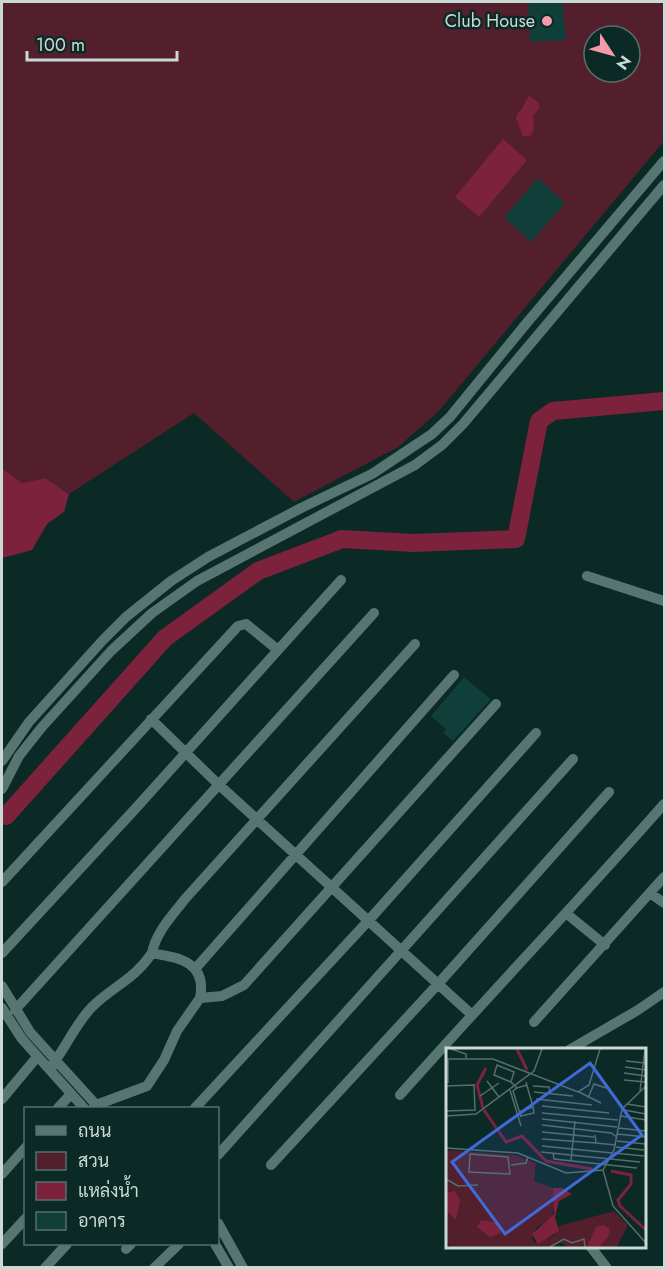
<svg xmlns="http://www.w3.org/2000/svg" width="666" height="1269" font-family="Jost,Sarabun,sans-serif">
  <rect width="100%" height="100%" fill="#0b2925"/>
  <path fill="#531f2c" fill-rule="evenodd" d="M2,2H664V141L438,412L398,447L294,502L194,413L69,494L45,478L22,483L2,468ZM594,36H630V72H594Z"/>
  <path fill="#7c223c" d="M529,96L538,102L540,107L533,116C533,125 537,130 529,137L523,136L516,118L517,114L521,110Z
    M503,139L527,160L479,217L455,197Z
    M2,468L22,483L45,478L69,494L64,512L47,524L32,550L2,558Z"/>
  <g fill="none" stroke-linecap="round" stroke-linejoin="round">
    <path stroke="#7c223c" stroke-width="18" d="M6,816L165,638L258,571L342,539L413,543L516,539L539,421L553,411L664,401"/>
  </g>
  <path fill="#103e38" d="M528,2H562L566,40L530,42Z
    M538,178L565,203L531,242L504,217Z
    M464,677L491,699L453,741L443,733L446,729L431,716Z"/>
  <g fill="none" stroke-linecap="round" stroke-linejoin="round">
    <path stroke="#587671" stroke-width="10" d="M587,576L664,601
      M151,719L218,784L471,1014
      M2,761L29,722L103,640L126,617L171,581L208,557L301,508L372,474L432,434L450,417L525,325L664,161
      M2,789L19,756L42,727L111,651L152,613L197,581L415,465L442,445L463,424L664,185
      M2,882L238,626L246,624L278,650
      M650,893L664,903
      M567,914L605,945
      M2,953L136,808L341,580
      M152,953C156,932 172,916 185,899L415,644
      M195,969L454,675
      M2,986L30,1032L99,1108
      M2,1008L22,1039L84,1108
      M15,1010L374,613
      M534,1022L664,877
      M569,1050L638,1010L664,992
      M49,1069C65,1050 75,1024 92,1007C113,986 134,980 152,953C180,958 207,962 200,998
      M400,1095C487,997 578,902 664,804
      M2,1099L37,1057
      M58,1108L71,1094
      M93,1108L96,1105L147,1086L164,1060L177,1031L200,998L222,996L244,985L496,704
      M195,1108L369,920L536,733
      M218,1155L573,759
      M271,1165L438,984L609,792
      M2,1174L26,1147
      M218,1223L243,1268
      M2,1244L26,1218
      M215,1244L229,1268
      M590,1246L607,1268
      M126,1249L131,1244
      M45,1268L67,1244
      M154,1268L179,1244"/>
  </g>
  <circle fill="#f39aab" stroke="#0b2925" stroke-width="2" cx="547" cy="21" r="6"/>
  <g text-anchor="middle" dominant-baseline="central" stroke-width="5" stroke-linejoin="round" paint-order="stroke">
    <g font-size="18" fill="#c9d9d6" stroke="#0b2925" text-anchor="end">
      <text x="535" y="21">Club House</text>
    </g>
  </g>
  <g transform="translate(446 1048)">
    <rect width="200" height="200" fill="#0b2925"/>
    <path d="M0,102L69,107L90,115L88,133L107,140L109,153L106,169L90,180L86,190L89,195L109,187L113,178L168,163L182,177L171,199H122L114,194L107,199H4L0,191Z" fill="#531f2c"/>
    <path d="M107,140H116L126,146L113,153L109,169L113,183L92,196L86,186L108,166ZM9,143L14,152L10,172L0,162V145ZM35,172L52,175L55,185L44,189L31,179ZM158,177L164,181L162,189L153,199H141L150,179Z" fill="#7c223c"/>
    <path fill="none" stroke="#7c223c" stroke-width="3" d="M71,1L81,22M37,60L31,37L40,20M38,62L60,94L76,88L100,113L146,121M165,123L185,127V136L172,152L174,158L200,182"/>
    <path fill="none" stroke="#576f6c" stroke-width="1.5" d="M5,1L20,6V10M0,11H47L132,44L143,37L154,1M2,11V35M180,13L199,15M179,19L200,22M178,25L200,28M178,32L199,34M41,33L53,49M65,34L48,27L51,17L68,24L65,34L71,40L81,37M0,38L28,37L29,62L0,63M87,38L103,39L104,46M71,40L67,43L75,69M64,42L75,78M194,43L199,1M88,44L127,48M133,44L155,55M34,48L53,35M142,50L148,36L160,40M90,51L146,57M181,56L200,59M96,58L163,65M178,62L200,66M73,64L87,59L80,34M96,65L172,72M0,68L30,66L88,23L96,1M75,68L88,65L87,59M175,68L200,72M96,71L171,79M96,77L165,85L171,89M172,80L200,83M96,84L148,89M171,86L200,89M149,87L150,95L170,97M96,91L150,95M171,93L199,96M96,98L166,105M170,99L198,102M0,100L72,105L120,125L157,122L168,102L176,61L200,38M95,104L194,114M107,105L108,111L191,120M168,105L198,108M24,106L62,109L64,126L23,124ZM125,113L129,73M65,117L80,115L82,109M157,122L167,158L200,195M0,131L12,138L32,137M104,199L118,191L126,195L138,191L139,199"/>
    <path fill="#3f6ad8" fill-opacity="0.15" stroke="#3f6ad8" stroke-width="3" d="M144,15L196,87L59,186L6,114Z"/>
    <rect width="200" height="200" fill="none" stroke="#c9d9d6" stroke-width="3"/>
  </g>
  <rect width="666" height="1269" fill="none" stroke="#c9d9d6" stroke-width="6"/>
  <rect x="24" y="1107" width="195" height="138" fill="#0b2925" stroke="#576f6c" stroke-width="1.5"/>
  <rect x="36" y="1126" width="30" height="9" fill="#587671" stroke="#576f6c" stroke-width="1.5"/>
  <text x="78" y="1137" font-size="18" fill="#c9d9d6">ถนน</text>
  <rect x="36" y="1152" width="30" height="18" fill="#531f2c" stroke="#576f6c" stroke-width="1.5"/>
  <text x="78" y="1167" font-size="18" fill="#c9d9d6">สวน</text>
  <rect x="36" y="1182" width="30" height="18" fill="#7c223c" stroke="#576f6c" stroke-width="1.5"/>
  <text x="78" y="1197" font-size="18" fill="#c9d9d6">แหล่งน้ำ</text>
  <rect x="36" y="1212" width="30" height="18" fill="#103e38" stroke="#576f6c" stroke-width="1.5"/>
  <text x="78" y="1227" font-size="18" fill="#c9d9d6">อาคาร</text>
  <g transform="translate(612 54) rotate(126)"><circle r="28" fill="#0b2925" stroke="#576f6c" stroke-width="1.5"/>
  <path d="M0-4.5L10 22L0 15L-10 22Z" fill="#f39aab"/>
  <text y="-9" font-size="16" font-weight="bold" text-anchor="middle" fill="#c9d9d6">N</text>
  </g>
  <path d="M27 51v9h150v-9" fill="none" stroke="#c9d9d6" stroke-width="3"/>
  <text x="36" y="51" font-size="18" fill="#c9d9d6" stroke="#0b2925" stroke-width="4.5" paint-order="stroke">100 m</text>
</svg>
